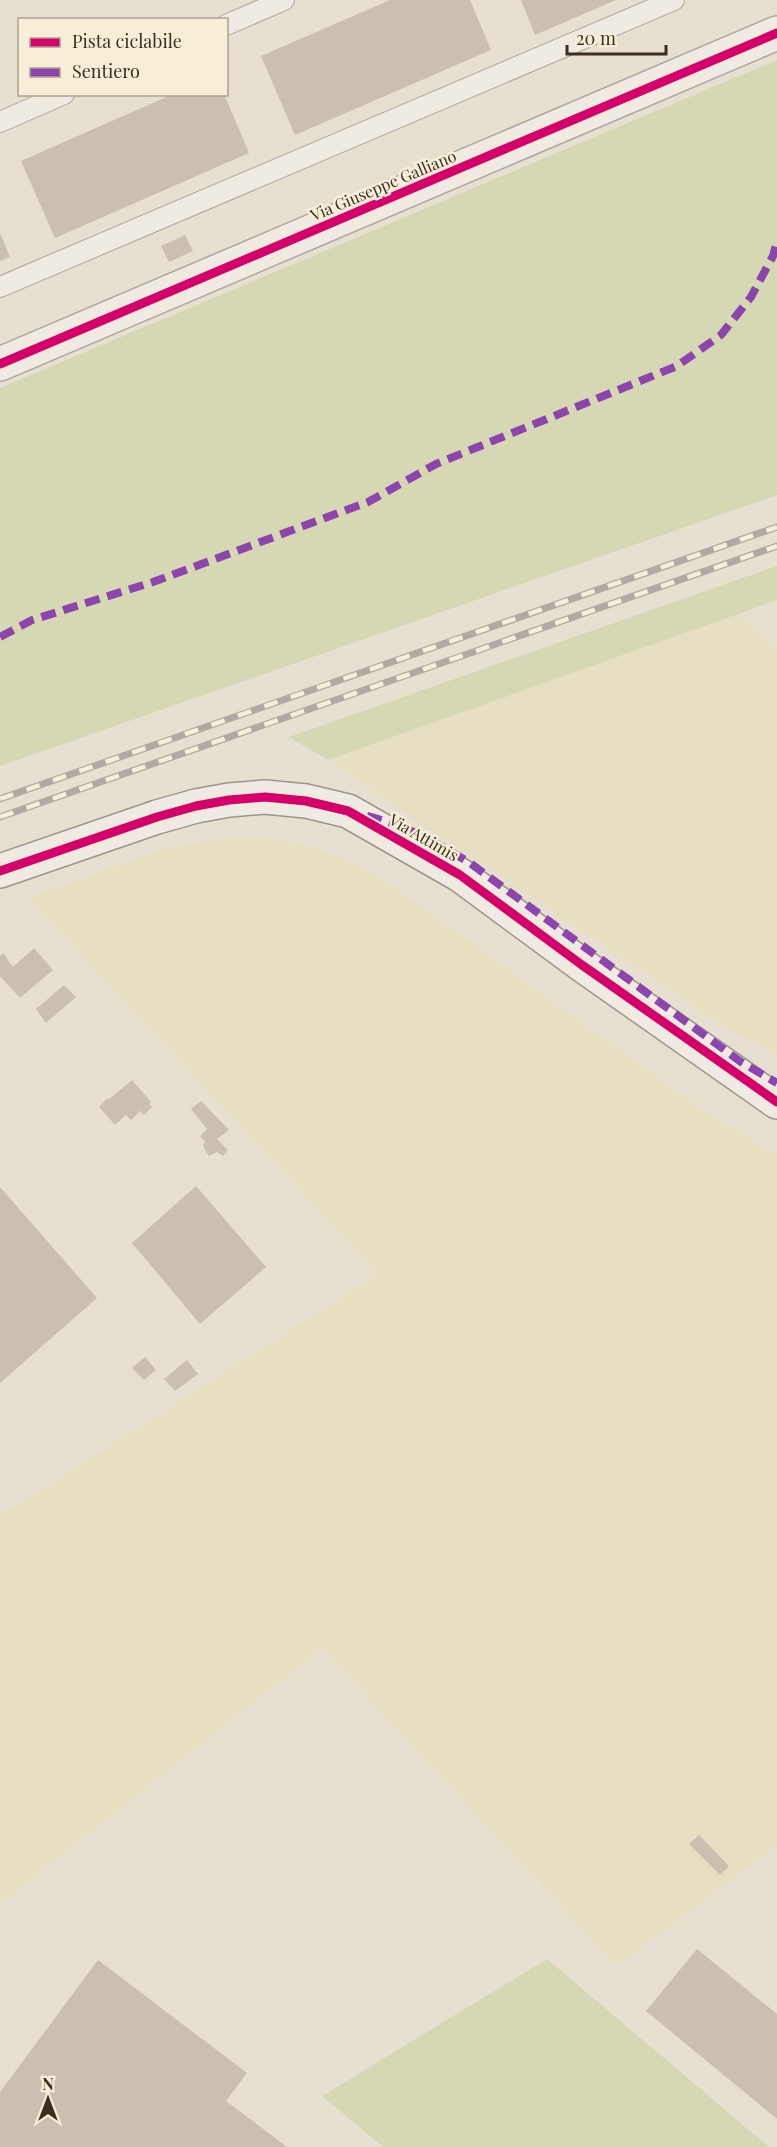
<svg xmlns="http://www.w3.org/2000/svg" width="777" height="2147" font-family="'Playfair Display',serif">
  <rect width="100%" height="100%" fill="#e7e0d1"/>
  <path fill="#e6dfc2" d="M739,613L777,649V1056L727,1029L328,760Z
    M261,838L302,844L341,857L386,881L677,1091L726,1125L777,1154V1846L617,1967L322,1649L0,1904V1516L378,1274L28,898L155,852L214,839Z"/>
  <path fill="#d6d7b3" d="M777,60V495L0,766V388Z
    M777,566V600L328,760L289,737Z
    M547,1959L769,2147H383L322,2096Z"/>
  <path fill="#cbbfb2" d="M390,0H470L491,50L295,135L261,56Z
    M521,0H616L535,35Z
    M173,94H224L249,153L55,238L21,161Z
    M0,233L10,257L0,261Z
    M185,235L193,251L169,262L161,246Z
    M34,948L53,970L20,998L0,976V956L3,953L13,967Z
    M64,985L76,997L46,1023L36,1009Z
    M132,1080L151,1102L149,1104L152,1107L144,1115L140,1111L131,1120L126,1115L115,1125L100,1108V1106L107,1098L108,1100Z
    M201,1101L229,1130L217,1139L228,1150L223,1156L217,1152L209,1156L205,1150L203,1145L205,1142L200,1136L207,1129L191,1109Z
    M196,1186L266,1267L200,1324L132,1243Z
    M0,1187L97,1298L0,1383Z
    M145,1357L156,1370L144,1380L132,1368Z
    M187,1360L198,1374L175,1391L164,1379Z
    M699,1835L729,1866L720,1875L689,1844Z
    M697,1949L777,2014V2119L646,2011Z
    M98,1960L247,2073L226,2101L287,2147H0V2092Z"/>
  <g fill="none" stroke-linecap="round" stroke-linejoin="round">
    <defs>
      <path id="lane" d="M226,25L284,0
        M0,122L64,94
        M0,287L674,0"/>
      <path id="street" d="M0,364L777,33"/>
      <path id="secondary" d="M0,871L157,817L196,806L229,800L265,797L306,801L348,811L460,875L582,965L777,1102"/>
    </defs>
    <use href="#lane" stroke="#ada599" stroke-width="22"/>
    <use href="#street" stroke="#ada599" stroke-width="36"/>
    <use href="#secondary" stroke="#9c958a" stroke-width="36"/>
    <use href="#lane" stroke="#efebe3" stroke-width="20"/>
    <use href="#street" stroke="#efebe3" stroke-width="33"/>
    <use href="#secondary" stroke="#efebe3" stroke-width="33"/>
    <defs>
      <path id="rail" d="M0,799L777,527
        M0,817L777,546"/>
    </defs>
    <use href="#rail" stroke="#afaaa2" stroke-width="7"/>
    <use href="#rail" stroke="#f7eed8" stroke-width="4.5" stroke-dasharray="14" stroke-linecap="butt"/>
    <path stroke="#8e44ad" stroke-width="8" stroke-dasharray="15 8" stroke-linecap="butt" d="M0,637L32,620L153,582L368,502L436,464L677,366L721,335L751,297L773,256L777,241
      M367,816C404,825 437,843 470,863L741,1062L777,1083"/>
    <defs>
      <path id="cycleway" d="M0,364L777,33
        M0,871L157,817L196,806L229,800L265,797L306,801L348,811L460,875L582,965L777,1102"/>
    </defs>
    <use href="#cycleway" stroke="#f7eed8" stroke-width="13"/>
    <use href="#cycleway" stroke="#d6006c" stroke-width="9"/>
  </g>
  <g text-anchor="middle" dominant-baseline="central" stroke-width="5" stroke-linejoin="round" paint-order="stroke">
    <g font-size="16" fill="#3d2e20" stroke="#f7eed8">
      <text transform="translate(383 185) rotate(-23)">Via Giuseppe Galliano</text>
      <text transform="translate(424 837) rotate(30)">Via Attimis</text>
    </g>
  </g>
  <rect x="18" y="18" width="210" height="78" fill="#f7eed8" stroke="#ada18e" stroke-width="1.5"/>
  <rect x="30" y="38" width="30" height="9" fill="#d6006c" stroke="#ada18e" stroke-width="1.5"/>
  <text x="72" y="48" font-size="18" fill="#3d2e20">Pista ciclabile</text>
  <rect x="30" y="68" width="30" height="9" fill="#8e44ad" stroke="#ada18e" stroke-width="1.5"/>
  <text x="72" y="78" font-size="18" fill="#3d2e20">Sentiero</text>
  <g transform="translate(48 2099)" stroke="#f7eed8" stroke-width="4.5" paint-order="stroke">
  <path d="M0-4.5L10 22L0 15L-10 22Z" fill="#3d2e20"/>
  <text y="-9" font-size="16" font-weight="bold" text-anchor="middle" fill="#3d2e20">N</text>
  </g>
  <path d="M567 45v9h99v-9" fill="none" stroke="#3d2e20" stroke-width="3"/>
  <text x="576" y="45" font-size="18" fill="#3d2e20" stroke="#f7eed8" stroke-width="4.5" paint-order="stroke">20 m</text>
</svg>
